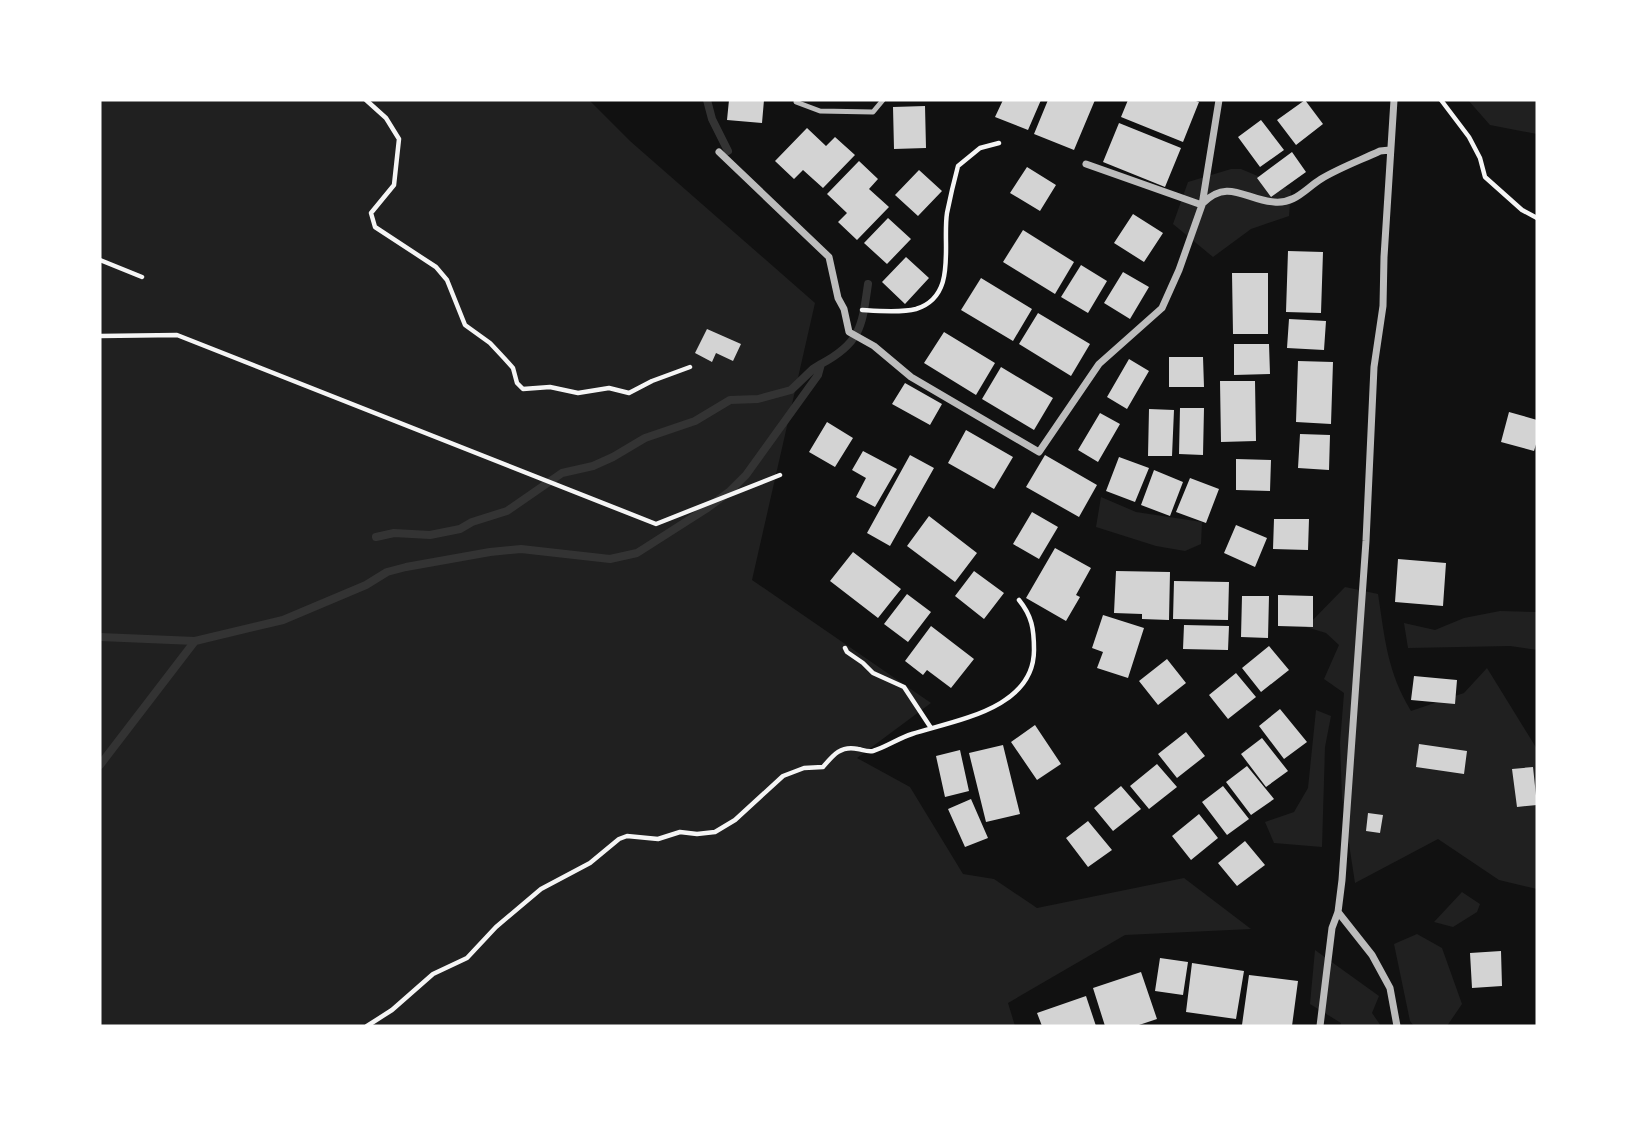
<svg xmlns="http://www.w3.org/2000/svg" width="1637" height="1126" font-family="Manrope,sans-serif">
  <rect width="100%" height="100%" fill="#111"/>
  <path fill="#202020" d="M100,100H589L630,141L815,303L752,580L931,703L857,758L910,787L963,874L994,879L1037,908L1184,878L1251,929L1125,935L1008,1003L1015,1026H100Z
    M1468,100H1537V134L1490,125Z
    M1231,169H1241L1291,190L1289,216L1251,229L1213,257L1173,224L1188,182Z
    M1101,497L1136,512L1202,522L1201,544L1185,551L1156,546L1096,527Z
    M1345,587L1378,594C1385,639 1387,671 1411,711L1464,693L1487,668L1537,749V889L1499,880L1438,839L1355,883L1342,798L1340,743L1344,693L1324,679L1339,645L1326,633L1306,627Z
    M1500,611L1537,612V650L1510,646L1408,648L1404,623L1435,630L1464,618Z
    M1316,710L1331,716L1325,747L1322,847L1274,843L1265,822L1294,812L1308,788Z
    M1462,892L1480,904L1477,912L1453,927L1434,922Z
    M1417,934L1442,948L1462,1004L1447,1026H1414L1410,1021L1394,944Z
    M1315,950L1379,996L1372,1013L1381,1026H1340L1341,1023L1310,1004Z"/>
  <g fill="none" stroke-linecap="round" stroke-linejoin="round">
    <path stroke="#333" stroke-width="8" d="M707,100L712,119L728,151
      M376,537L394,533L430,535L460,529L472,522L507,511L562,473L593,466L613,457L645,438L695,421L730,400L758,399L791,390L813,369L821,364
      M100,637L195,641
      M100,765L195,641L283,620L366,585L387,572L406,567L490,552L521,549L610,559L637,553L706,509L729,492L746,475L818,375L821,364C861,343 862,326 868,284"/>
  </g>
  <path fill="#d3d3d3" d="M729,100H764L762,123L727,120Z
    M1003,100H1041L1028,130L995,117Z
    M1048,100H1095L1074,150L1034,134Z
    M1128,100H1193L1199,102L1183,142L1121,117Z
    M1305,100L1323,124L1296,145L1277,120Z
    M925,106L926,148L894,149L893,107Z
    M1261,120L1284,150L1260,167L1238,137Z
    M1119,123L1181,148L1165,187L1103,162Z
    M807,128L826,146L835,137L855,155L823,188L803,170L794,179L775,161Z
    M1292,152L1306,172L1271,197L1257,178Z
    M859,161L878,179L869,189L889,207L857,240L838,222L847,213L827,194Z
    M1027,167L1056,185L1040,211L1010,193Z
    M919,170L942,191L918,216L895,195Z
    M1133,214L1163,233L1144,262L1114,243Z
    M888,218L911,239L887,264L864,243Z
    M1023,230L1074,262L1055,294L1003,262Z
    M1288,251L1323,252L1321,313L1286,312Z
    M906,257L929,278L905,304L882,282Z
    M1081,265L1107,281L1088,313L1061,297Z
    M1123,272L1149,287L1130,319L1104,303Z
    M1232,273H1268V334H1233Z
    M981,278L1032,309L1013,341L961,310Z
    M1038,313L1090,344L1071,376L1019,344Z
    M1289,319L1326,321L1324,350L1287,348Z
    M707,329L741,344L733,361L716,353L712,362L695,353Z
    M944,332L995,363L976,395L924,363Z
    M1234,344H1269L1270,374L1234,375Z
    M1169,357H1203L1204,387H1169Z
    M1129,359L1149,371L1127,409L1107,397Z
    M1298,361L1333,362L1331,424L1296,422Z
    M1001,367L1053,398L1034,430L982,399Z
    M1220,381H1255L1256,441L1221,442Z
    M905,383L942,404L930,425L892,404Z
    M1180,408H1204L1203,455L1179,454Z
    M1149,409L1174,410L1172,456H1148Z
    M1509,412L1537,420V441L1534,451L1501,442Z
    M1100,413L1120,424L1098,462L1078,450Z
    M827,422L853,438L835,467L809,452Z
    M966,430L1013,457L994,489L948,463Z
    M1300,434L1330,435L1329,470L1298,468Z
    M863,451L897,469L875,507L856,497L866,478L852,470Z
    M910,455L934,468L890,546L867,533Z
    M1045,455L1097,485L1079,517L1026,487Z
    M1119,457L1149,468L1135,502L1106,491Z
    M1236,459L1271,460L1270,491L1236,490Z
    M1154,470L1183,482L1170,516L1141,505Z
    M1190,478L1219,489L1206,523L1176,512Z
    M1032,512L1058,527L1039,559L1013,544Z
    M929,516L977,553L955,582L907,546Z
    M1274,519H1309L1308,550L1273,549Z
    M1236,525L1267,538L1255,567L1224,553Z
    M1055,548L1091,568L1076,595L1080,597L1066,621L1026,598Z
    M853,552L901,589L878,618L830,581Z
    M1398,559L1446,563L1443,606L1395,602Z
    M974,571L1004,593L984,619L955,596Z
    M1116,571L1170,572L1169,620L1142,619V614L1114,613Z
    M1174,581L1229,582L1228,620L1173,619Z
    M907,594L931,612L908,642L884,624Z
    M1278,595L1313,596V627L1278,626Z
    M1242,596H1269L1268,638L1241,637Z
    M1103,615L1144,628L1128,678L1097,668L1103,652L1092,648Z
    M1184,625L1229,626L1228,650L1183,649Z
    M931,626L974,659L951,688L927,670L923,675L905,661Z
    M1269,646L1289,670L1261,692L1242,668Z
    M1167,659L1186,683L1158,705L1139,681Z
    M1236,673L1256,697L1228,719L1209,695Z
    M1414,676L1457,680L1455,704L1411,700Z
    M1280,709L1307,742L1284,759L1259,726Z
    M1035,725L1061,764L1037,780L1011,742Z
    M1186,732L1205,756L1177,778L1158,754Z
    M1262,738L1288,771L1266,787L1241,754Z
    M1419,744L1467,751L1464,774L1416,767Z
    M1003,745L1020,814L986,822L969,753Z
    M960,750L969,791L945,797L936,756Z
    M1157,764L1177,787L1149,809L1130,786Z
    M1247,766L1274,799L1251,815L1226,782Z
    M1533,767L1537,805L1517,807L1512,769Z
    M1121,786L1141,809L1113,831L1094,808Z
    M1223,786L1249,819L1227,835L1202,802Z
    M971,799L988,838L965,847L948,809Z
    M1368,813L1383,815L1380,833L1366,831Z
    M1199,814L1218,838L1191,860L1172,836Z
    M1088,821L1112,850L1088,867L1066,838Z
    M1245,841L1265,865L1237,886L1218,863Z
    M1501,951L1502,986L1472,988L1470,953Z
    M1160,958L1188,962L1183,995L1155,991Z
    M1192,963L1244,971L1236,1019L1186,1012Z
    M1141,972L1157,1019L1136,1026H1105L1093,988Z
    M1249,975L1298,981L1292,1026L1242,1025Z
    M1086,996L1096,1026H1042L1037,1013Z"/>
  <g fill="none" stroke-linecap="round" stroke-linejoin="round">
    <path stroke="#f5f5f5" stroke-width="4.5" d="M366,100L386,118L399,139L394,185L371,213L375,227L436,267L447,280L465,325L490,343L504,358L513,368L517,383L523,389L550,387L578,393L609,388L629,393L652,381L690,367
      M1441,100L1469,137L1480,158L1485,177L1522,210L1537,218
      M100,260L142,277
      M862,310C878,311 901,313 916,309C958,296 942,245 947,213C950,198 954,181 958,166L980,148L999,143
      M100,336L177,335L656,524L780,475
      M845,648L847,652L863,663L873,673L904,687L931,728
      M367,1026L392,1010L433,974L467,958L496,927L541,889L590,863L619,839L627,836L658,839L680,832L697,834L715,832L735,820L783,776L804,768L823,767C833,755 841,745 858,749C863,750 868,752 873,751C886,747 899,738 912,734C956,720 1034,709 1034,650C1034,629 1032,616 1019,600"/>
    <path stroke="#bcbcbc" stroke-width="5" d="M798,100L796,102L820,111L873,112L883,100"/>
    <path stroke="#bcbcbc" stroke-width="7" d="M719,152L829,257L838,298L844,309L849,332L874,346L911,377L1039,452L1099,364L1162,308L1179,270L1202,205L1219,100
      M1086,164L1202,205
      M1203,203C1228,178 1246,200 1274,202C1295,204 1305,189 1321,179C1339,168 1361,160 1380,151L1390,150
      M1338,912L1372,955L1390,988L1397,1026
      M1320,1026L1332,928L1338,912L1342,880L1366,541L1374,367L1383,306L1384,257L1394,100"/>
  </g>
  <rect width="1637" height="1126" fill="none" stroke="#ffffff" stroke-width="203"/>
</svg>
